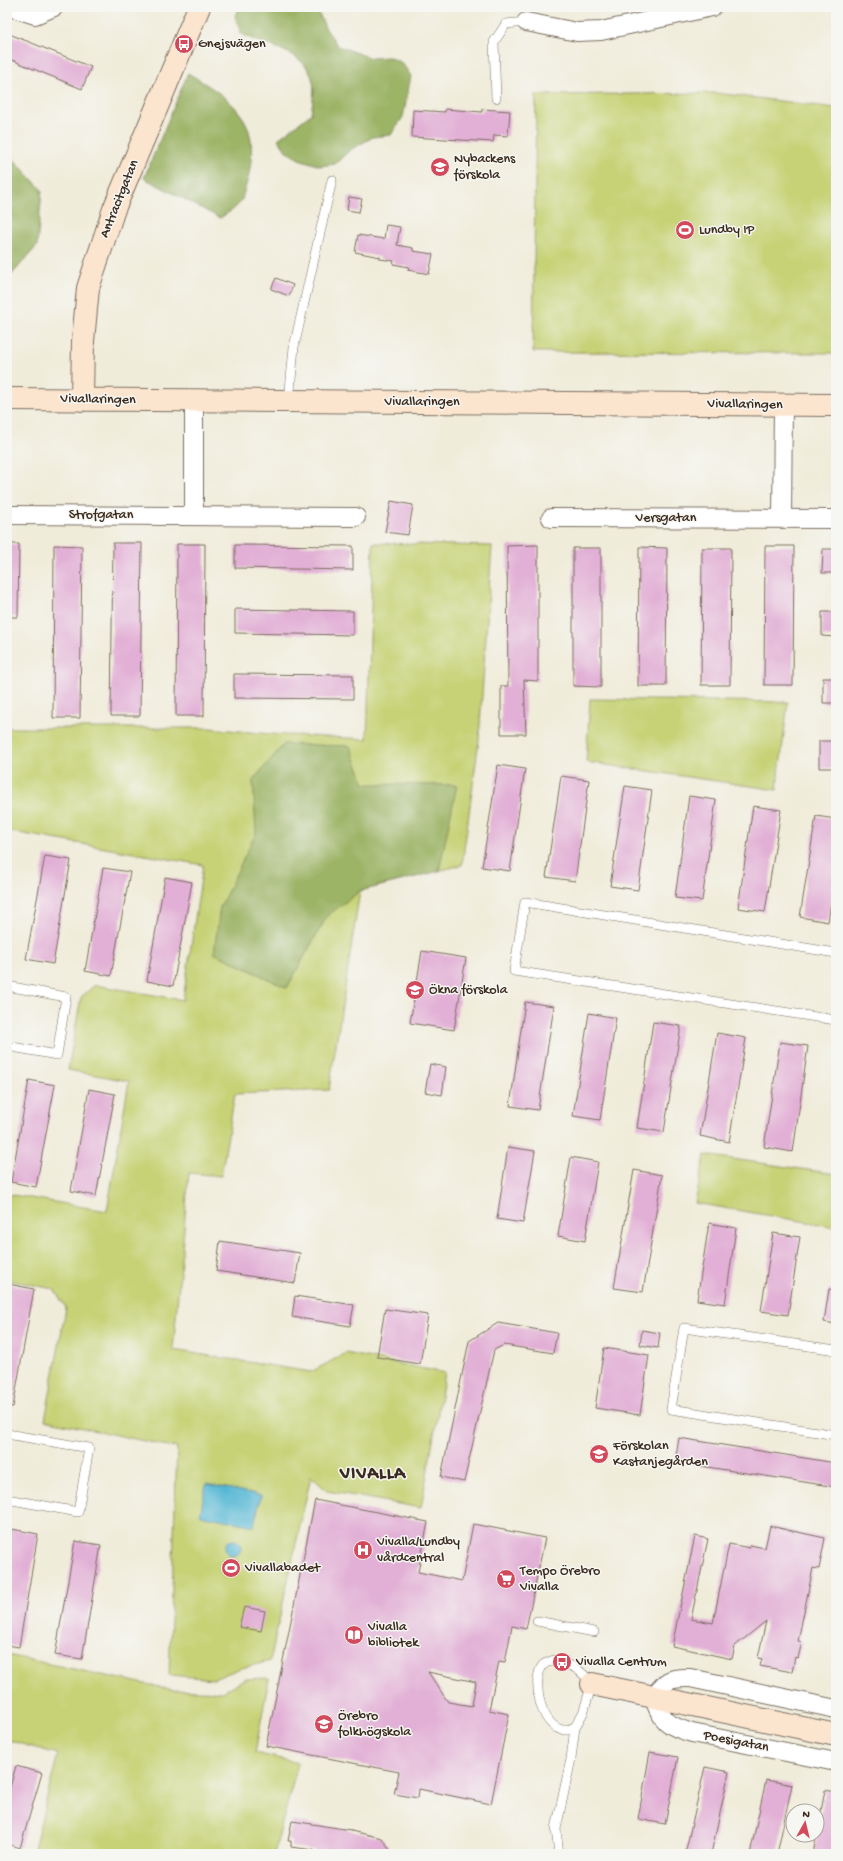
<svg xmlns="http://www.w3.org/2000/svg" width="843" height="1861" font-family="'Gochi Hand',sans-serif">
  <rect width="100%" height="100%" fill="#f6f6f2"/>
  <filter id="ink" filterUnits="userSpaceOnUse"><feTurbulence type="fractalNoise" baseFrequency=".025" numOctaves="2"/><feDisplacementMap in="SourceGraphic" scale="8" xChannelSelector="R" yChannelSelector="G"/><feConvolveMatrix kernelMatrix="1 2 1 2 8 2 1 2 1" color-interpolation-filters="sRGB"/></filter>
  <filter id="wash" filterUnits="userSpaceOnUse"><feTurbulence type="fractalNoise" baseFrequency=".012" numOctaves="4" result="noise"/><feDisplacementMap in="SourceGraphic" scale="16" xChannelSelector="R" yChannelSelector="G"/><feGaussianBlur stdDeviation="0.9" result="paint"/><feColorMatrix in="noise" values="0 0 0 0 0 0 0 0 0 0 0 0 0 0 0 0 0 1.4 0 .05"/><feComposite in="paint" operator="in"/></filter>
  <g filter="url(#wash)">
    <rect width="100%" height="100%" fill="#f0ecda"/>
    <path fill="#c6d274" stroke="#807e49" d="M716,93L836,108V353L533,352L536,95Z
      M373,543L492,546L479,740L462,865L360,891L329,1090L235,1094L221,1176L189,1173L173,1350L311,1372L346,1353L445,1373L421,1508L327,1491L311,1476L270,1661L238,1669L214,1679L169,1675L177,1448L45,1420L66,1308L54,1289L7,1280V1194L107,1211L129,1081L68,1070L81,997L95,985L183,1000L203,865L7,831V728H209L270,734L367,739Z
      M590,699L788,702L777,790L586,762Z
      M705,1155L836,1174V1227L695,1203Z
      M7,1655L174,1690L223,1692L244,1679L269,1678L255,1753L298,1763L274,1854H34L33,1852L58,1754L7,1740Z"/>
    <path fill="#9cb466" stroke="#6c6f42" d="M239,7H316L326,29L338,46L371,58L389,57L402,63L411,76L403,117L391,135L373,137L350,150L335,164L320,166L299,159L287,152L278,139L311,114C312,104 315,92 313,82C307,50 266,47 241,34L235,16Z
      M188,73C207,85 228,96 241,115C257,135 252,169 244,192C243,195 242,201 240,203C235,209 226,214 220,218L144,178Z
      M7,152L42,190L37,246L7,280Z
      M284,744L350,746L365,784L457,785L439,871L360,891L327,916L287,988L214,953L220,907L256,833L253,780Z"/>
    <path fill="#57b8d5" stroke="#49717a" d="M206,1484L261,1495L254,1526L200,1515Z
      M225 1548a8 8 0 1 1 16 0a8 8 0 1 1-16 0Z"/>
    <g id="blocks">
      <path fill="#e2b0d6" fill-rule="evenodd" d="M7,33L91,67L82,89L7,58Z
        M445,109L482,112V109L510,111L508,136L494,135L493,142L412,137L413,110L445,112Z
        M349,197L362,199L359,212L347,210Z
        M386,225L400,227L397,245L413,248V251L433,254L429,274L408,270L409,267L393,264L394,261L380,259V257L355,252L358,235L384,239Z
        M276,278L293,285L289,296L271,289Z
        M391,501L413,505L408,535L385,532Z
        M113,543H142L140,716H111Z
        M7,544H19L18,617H7Z
        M177,544H205L204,716H176Z
        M54,545L82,546L80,718H53Z
        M235,545L353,546V570L235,568Z
        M538,545V681L524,680L526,734H501V686H508L507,546Z
        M765,546H794L793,685H764Z
        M639,547L667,548L666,686H638Z
        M573,548H601V687L573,686Z
        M702,548H731L730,685H701Z
        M823,549H836V573H822Z
        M235,609L353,611V635L235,633Z
        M822,612H836V637L822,636Z
        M234,674L353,675V699L234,698Z
        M823,678H836V703H823Z
        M819,741H836V768H819Z
        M498,765L525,769L510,871L482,867Z
        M561,776L589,780L575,881L546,877Z
        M625,786L652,790L638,890L610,886Z
        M689,796L716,800L702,901L675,898Z
        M753,806L781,810L765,912L738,908Z
        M816,816L836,819V871L828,922L800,917Z
        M45,856L71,860L53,964L26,959Z
        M103,868L130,872L111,976L85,971Z
        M165,877L192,882L173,986L147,981Z
        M422,951L466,958L454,1030L410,1023Z
        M525,1002L554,1006L538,1110L510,1106Z
        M589,1013L616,1018L600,1120L573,1116Z
        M653,1022L681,1026L664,1132L637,1128Z
        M717,1033L746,1038L729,1142L700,1136Z
        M780,1042L808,1046L793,1152L764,1147Z
        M430,1064L446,1067L442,1095L425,1092Z
        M29,1080L55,1085L36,1187L11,1182Z
        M89,1089L115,1094L96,1196L71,1191Z
        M508,1147L535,1151L523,1223L497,1219Z
        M571,1157L598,1162L585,1241L558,1236Z
        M634,1170L662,1175L643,1292L614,1288Z
        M709,1223L736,1228L725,1304L697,1300Z
        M773,1233L800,1237L788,1315L761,1311Z
        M220,1241L300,1253L295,1283L216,1271Z
        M8,1284L34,1289L13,1407L7,1406V1292Z
        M829,1289L836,1290V1324L824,1322Z
        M295,1296L354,1305L350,1326L292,1317Z
        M385,1309L428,1315L420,1364L377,1357Z
        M498,1323L557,1333L553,1353L504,1345L494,1350L464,1482L441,1477L469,1341Z
        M642,1330L660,1333L658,1348L640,1345Z
        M604,1348L649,1355L640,1415L595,1408Z
        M679,1438L836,1463V1487L675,1462Z
        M315,1500L428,1522L418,1572L462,1581L473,1524L545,1538L526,1629L512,1626L505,1662L499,1661L489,1710L509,1714L491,1804L419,1789L418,1798L394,1794L399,1772L266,1746ZM428,1672L476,1682L472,1706L448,1702Z
        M770,1526L825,1538L819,1569L813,1568L798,1641L802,1642L798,1658L795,1657L792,1672L760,1666L762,1659L758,1658L766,1621L735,1646L732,1659L672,1646L695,1536L708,1539L691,1619L713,1623L729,1544L750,1548V1545L765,1548Z
        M12,1529L38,1534L19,1647L7,1645V1556Z
        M75,1541L101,1545L82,1659L55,1655Z
        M244,1607L265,1611L261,1631L239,1627Z
        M650,1752L678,1757L665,1824L638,1819Z
        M16,1766L42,1773L20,1848L7,1844V1798Z
        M705,1767L729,1772L711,1854H685Z
        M766,1780L792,1785L777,1854H750Z
        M825,1790L836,1792V1854H813Z
        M292,1821L351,1830V1831L382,1838L393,1854H345L330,1852V1854H314V1850L291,1847V1841H288Z"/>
    </g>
  </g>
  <g filter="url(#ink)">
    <use href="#blocks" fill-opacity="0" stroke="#7a6e60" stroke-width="1"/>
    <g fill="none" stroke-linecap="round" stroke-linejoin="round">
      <defs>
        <path id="lane" d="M496,98L494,42L506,24L526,22
          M289,401L294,347L332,180
          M836,953L525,902L514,971L836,1020
          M7,986L66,997L57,1055L7,1046
          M836,1350L684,1328L671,1409L836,1435
          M7,1434L89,1448L78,1512L7,1499
          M537,1621L594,1632
          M554,1660C573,1665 580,1669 592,1684L583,1713L575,1727C572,1728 568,1730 566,1730C542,1732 530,1680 543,1665C545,1663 551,1661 554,1660Z
          M559,1854L556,1829L571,1759L575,1727"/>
        <path id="street" d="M10,7L35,15L54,7
          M526,22L577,32L601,31L712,7
          M194,400V516
          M7,515L356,517
          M551,518L836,519
          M782,519L783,405
          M836,1709L690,1678C669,1677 666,1681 653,1697C663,1722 666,1725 692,1733L836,1762"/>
        <path id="secondary" d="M7,399L836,405
          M82,400L83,341L88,288L114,209L199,7
          M592,1684L836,1735"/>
      </defs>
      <use href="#lane" stroke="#7a6e60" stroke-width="10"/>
      <use href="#street" stroke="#7a6e60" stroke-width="20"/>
      <use href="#secondary" stroke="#7a6e60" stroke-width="24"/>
      <use href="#lane" stroke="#fff" stroke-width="9"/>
      <use href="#street" stroke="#fff" stroke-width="18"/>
      <use href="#secondary" stroke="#fce5cf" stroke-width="22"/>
    </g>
  </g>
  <defs>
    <symbol id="bus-disc" viewBox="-11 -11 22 22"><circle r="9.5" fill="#d1495b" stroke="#f6f6f2"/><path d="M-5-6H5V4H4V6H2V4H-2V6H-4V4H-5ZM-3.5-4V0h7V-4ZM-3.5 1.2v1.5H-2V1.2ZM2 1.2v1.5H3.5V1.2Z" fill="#fff"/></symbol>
    <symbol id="school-disc" viewBox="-11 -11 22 22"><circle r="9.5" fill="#d1495b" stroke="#f6f6f2"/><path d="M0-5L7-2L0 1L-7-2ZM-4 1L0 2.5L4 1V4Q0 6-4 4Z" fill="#fff"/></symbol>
    <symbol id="stadium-disc" viewBox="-11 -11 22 22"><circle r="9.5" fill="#d1495b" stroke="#f6f6f2"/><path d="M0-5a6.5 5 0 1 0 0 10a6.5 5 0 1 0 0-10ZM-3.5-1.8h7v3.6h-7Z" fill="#fff"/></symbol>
    <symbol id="hospital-disc" viewBox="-11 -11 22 22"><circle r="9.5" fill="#d1495b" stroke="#f6f6f2"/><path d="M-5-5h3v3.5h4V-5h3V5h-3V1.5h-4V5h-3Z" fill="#fff"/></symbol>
    <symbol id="supermarket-disc" viewBox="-11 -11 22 22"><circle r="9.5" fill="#d1495b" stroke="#f6f6f2"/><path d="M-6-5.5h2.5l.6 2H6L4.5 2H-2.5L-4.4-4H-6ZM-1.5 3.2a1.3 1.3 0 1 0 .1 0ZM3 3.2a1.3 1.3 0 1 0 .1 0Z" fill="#fff"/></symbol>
    <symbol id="library-disc" viewBox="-11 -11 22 22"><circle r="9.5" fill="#d1495b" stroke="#f6f6f2"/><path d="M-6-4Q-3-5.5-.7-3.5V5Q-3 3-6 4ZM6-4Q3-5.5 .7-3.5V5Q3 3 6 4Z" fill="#fff"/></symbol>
    <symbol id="university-disc" viewBox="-11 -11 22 22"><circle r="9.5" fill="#d1495b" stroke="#f6f6f2"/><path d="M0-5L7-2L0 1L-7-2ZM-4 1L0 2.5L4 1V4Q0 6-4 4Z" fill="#fff"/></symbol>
  </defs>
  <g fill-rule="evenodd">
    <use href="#bus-disc" x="173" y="33" width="22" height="22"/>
    <use href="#school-disc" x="429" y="156" width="22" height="22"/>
    <use href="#stadium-disc" x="674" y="219" width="22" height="22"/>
    <use href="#school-disc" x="404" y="979" width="22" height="22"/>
    <use href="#school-disc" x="588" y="1443" width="22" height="22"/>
    <use href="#hospital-disc" x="352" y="1539" width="22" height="22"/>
    <use href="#stadium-disc" x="220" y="1557" width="22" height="22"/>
    <use href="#supermarket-disc" x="495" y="1568" width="22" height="22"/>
    <use href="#library-disc" x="343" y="1624" width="22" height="22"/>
    <use href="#bus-disc" x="551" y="1651" width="22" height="22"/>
    <use href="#university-disc" x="313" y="1713" width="22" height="22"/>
  </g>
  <g text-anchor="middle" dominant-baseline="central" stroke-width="3" stroke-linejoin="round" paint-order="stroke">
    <g font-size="14" fill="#3b2a1e" stroke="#f6f6f2" text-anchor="start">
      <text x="198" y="44">Gnejsvägen</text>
      <text x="454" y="159">Nybackens<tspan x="454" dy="16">förskola</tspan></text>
      <text x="699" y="230">Lundby IP</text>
      <text x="429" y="990">Ökna förskola</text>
      <text x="613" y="1446">Förskolan<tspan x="613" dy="16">Kastanjegården</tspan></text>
      <text x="377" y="1542">Vivalla/Lundby<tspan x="377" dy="16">vårdcentral</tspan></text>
      <text x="245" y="1568">Vivallabadet</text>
      <text x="520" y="1571">Tempo Örebro<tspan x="520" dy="16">Vivalla</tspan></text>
      <text x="368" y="1627">Vivalla<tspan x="368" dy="16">bibliotek</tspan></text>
      <text x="576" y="1662">Vivalla Centrum</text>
      <text x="338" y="1716">Örebro<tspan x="338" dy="16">folkhögskola</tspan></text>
    </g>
    <g font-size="14" fill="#3b2a1e" stroke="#f6f6f2">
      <text transform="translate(120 199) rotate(-68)">Antracitgatan</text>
      <text transform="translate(98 400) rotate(1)">Vivallaringen</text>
      <text x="422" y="402">Vivallaringen</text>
      <text transform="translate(745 405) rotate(1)">Vivallaringen</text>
      <text x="101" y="515">Strofgatan</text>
      <text x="666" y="518">Versgatan</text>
      <text transform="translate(736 1742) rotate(11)">Poesigatan</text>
    </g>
    <g font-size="18" font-weight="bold" letter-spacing="1" fill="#3b2a1e" stroke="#f6f6f2">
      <text x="373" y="1474">VIVALLA</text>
    </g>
  </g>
  <rect width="843" height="1861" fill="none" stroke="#f6f6f2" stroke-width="24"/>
  <g transform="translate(805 1823) rotate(8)"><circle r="19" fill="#f6f6f2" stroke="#aba49d"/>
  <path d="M0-3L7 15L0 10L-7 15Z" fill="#d1495b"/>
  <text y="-6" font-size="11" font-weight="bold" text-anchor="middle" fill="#3b2a1e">N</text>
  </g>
</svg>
